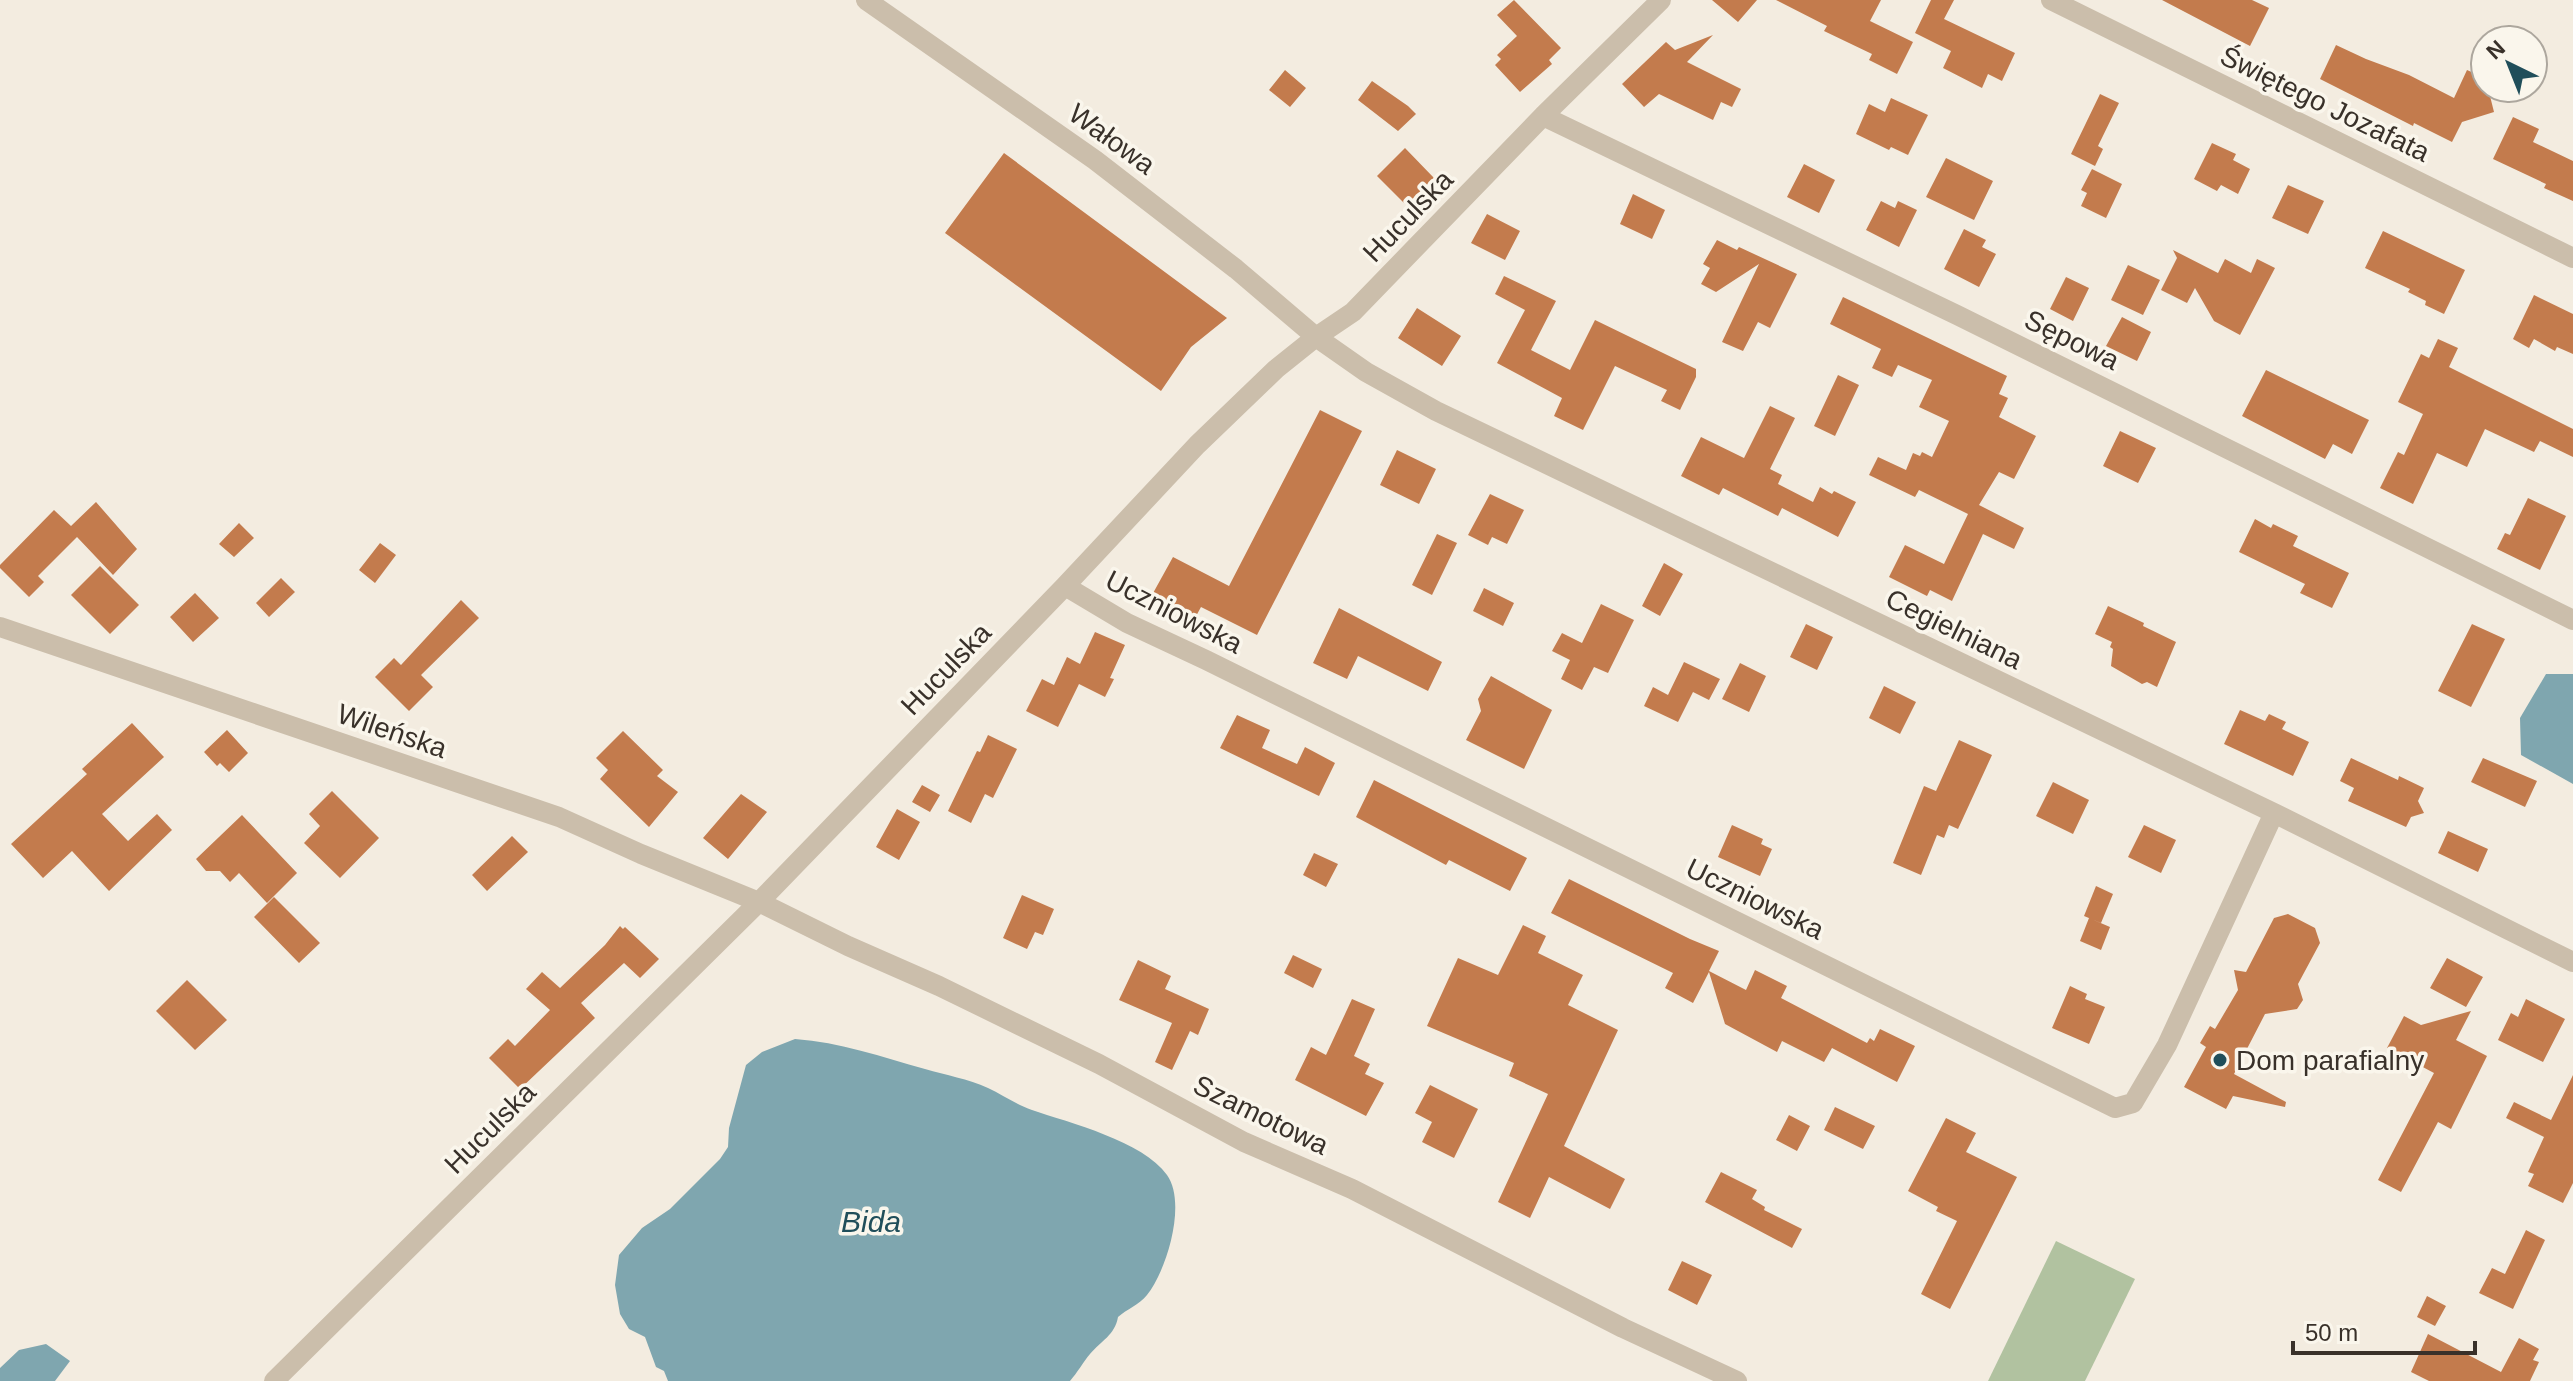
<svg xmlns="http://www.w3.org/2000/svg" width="2573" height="1381" font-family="Arial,sans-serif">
  <rect width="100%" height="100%" fill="#f3ece0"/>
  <path fill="#b1c2a0" d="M2056,1241L2135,1279L2085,1381H1988Z"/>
  <path fill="#7fa6af" d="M2546,674H2573V784L2521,755L2520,718Z
    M795,1039C840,1042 882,1057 925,1069C946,1075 968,1079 988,1088C1003,1095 1017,1105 1032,1110C1070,1123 1143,1141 1167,1175C1187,1203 1167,1270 1147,1295C1139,1305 1127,1309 1118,1317C1115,1335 1101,1341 1090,1354C1084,1361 1077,1373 1070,1381H668L664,1371L656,1367L645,1337L629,1329L620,1314L615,1285L619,1255L642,1228L670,1209L720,1159L728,1147L729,1128L746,1065L762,1052Z
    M46,1344L70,1361L55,1381H0V1368L19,1350Z"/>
  <path fill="#c37b4d" d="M1514,0L1561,48L1549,60L1552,64L1520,92L1495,65L1501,59L1497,55L1517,36L1497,15Z
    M1712,0H1757L1738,22Z
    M1776,0H1881L1870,21L1913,42L1897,74L1869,60L1872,54L1824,31L1827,26Z
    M1931,0H1954L1944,19L2015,53L2002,81L1988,74L1982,88L1943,68L1951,51L1915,33Z
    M2162,0H2252L2269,8L2250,46Z
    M1713,35L1687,62L1741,89L1732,107L1721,102L1713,120L1659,94L1644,107L1622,84L1666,42L1675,50Z
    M2336,45L2366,59L2409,75L2454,98L2467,70L2485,78V88H2488L2494,112L2462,122L2452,142L2414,123L2413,126L2320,79Z
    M1285,70L1306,88L1290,107L1269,90Z
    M1372,81L1408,106L1416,114L1398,131L1358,100Z
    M2100,94L2119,103L2098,146L2103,149L2095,166L2071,154Z
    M1891,98L1928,115L1908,155L1891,147L1889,150L1856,134L1869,104L1885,112Z
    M2513,117L2539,129L2533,142L2573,161V201L2544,188L2546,184L2493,159Z
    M2212,143L2236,154L2233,160L2250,169L2238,194L2221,185L2217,191L2194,179Z
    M1405,148L1434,178L1406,205L1377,176Z
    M1004,153L1227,318L1191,347L1161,391L945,233Z
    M1946,158L1993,181L1974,220L1926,197Z
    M1804,164L1835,180L1819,213L1787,197Z
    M2092,169L2122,184L2106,218L2081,206L2087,193L2081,190Z
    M2288,185L2324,201L2308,234L2272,218Z
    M1633,194L1665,210L1652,239L1620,224Z
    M1881,201L1895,208L1898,201L1917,210L1899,247L1866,230Z
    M1487,214L1520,231L1505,260L1471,243Z
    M1964,229L1986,240L1982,247L1996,254L1979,287L1944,269Z
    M2383,231L2465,270L2444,314L2425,305L2426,301L2408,292L2410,289L2365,268Z
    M1717,240L1737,250L1739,247L1797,274L1770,328L1758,322L1743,351L1722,342L1759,264L1716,292L1701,284L1710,268L1703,264Z
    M2173,250L2218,273L2225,259L2251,273L2257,259L2275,268L2240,335L2214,321L2195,288L2187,303L2161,290L2177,258Z
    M2128,265L2160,280L2143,315L2111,300Z
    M1504,276L1556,301L1531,350L1570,370L1595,320L1696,369V377L1680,410L1661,401L1667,390L1615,366L1583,430L1554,416L1562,398L1497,363L1525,310L1495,294Z
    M2066,277L2089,288L2073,321L2050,309Z
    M2534,295L2573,314V354L2557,347L2555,351L2534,339L2529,348L2513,339Z
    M1843,297L2007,376L1999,394L2008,398L1999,417L2036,436L2014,479L1999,472L1979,505L2024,528L2014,549L1983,534L1952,601L1930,590L1927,596L1889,577L1905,545L1944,564L1968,514L1919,490L1915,497L1869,475L1878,457L1906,470L1913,453L1920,456L1922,452L1932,457L1949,421L1919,407L1932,380L1898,365L1892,377L1872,368L1881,349L1830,324Z
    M1417,308L1461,336L1442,366L1398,338Z
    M2122,317L2151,332L2137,361L2106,346Z
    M2438,339L2458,348L2449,367L2573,429V457L2540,441L2534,452L2485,429L2467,467L2437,453L2413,504L2380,488L2398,452L2404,455L2423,414L2398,402L2421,354L2429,358Z
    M2266,370L2369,420L2352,454L2333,444L2325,459L2242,416Z
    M1838,375L1859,385L1835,436L1814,426Z
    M1770,406L1795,418L1770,469L1782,475L1778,484L1813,502L1820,487L1832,494L1834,491L1856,502L1838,537L1782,508L1778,516L1723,488L1719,495L1681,476L1701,437L1744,458Z
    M1320,410L1362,431L1257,635L1201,607L1195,618L1152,595L1173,557L1229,586Z
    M2120,431L2156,448L2138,483L2103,466Z
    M1397,450L1436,469L1419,504L1380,485Z
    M1490,494L1524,510L1507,544L1492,537L1488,545L1468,535Z
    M2528,498L2566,516L2540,570L2497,549L2505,533L2510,535Z
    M96,502L137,549L113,575L77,537L38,576L44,582L29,597L0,568V565L54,510L71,526Z
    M2255,519L2271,528L2273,524L2298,536L2293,546L2349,573L2332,608L2300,593L2305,584L2239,552Z
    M239,523L254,538L234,557L219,544Z
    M1437,534L1457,543L1432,595L1412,585Z
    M380,543L396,555L375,583L359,570Z
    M1664,563L1683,574L1660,616L1642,606Z
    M100,566L139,605L110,634L71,595Z
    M281,578L295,592L269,617L256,603Z
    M1484,588L1514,603L1503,626L1473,611Z
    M195,593L219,618L193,642L170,617Z
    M461,600L479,618L421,675L433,687L409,711L375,677L394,658L401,665Z
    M1601,604L1634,620L1608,673L1594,667L1582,690L1561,679L1570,660L1552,651L1562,633L1582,643Z
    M2108,606L2144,623L2143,626L2176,642L2157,687L2147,682L2142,684L2111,666L2113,649L2110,647L2112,642L2095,634Z
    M1339,608L1442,662L1428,691L1358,656L1347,679L1313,663Z
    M1806,624L1833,637L1817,670L1790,657Z
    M2472,624L2505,639L2471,707L2438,691Z
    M1095,632L1125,645L1110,678L1114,679L1105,697L1079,684L1058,727L1026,711L1042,679L1054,685L1067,657L1080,664Z
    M1684,662L1720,679L1709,700L1693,692L1678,722L1644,706L1653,687L1668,695Z
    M1740,663L1766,676L1749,712L1722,699Z
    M1491,676L1552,710L1524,769L1466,740L1481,711L1478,699Z
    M1884,686L1916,702L1900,734L1869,718Z
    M2240,710L2265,721L2269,714L2286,722L2282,729L2309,742L2293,776L2224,744Z
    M1237,715L1270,730L1262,748L1297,764L1305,747L1335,763L1319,796L1220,748Z
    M132,723L164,757L102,814L128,841L157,814L172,830L109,891L72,851L43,878L11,844L87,774L82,769Z
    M227,730L248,753L229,772L220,763L217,766L204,752Z
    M623,731L663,770L657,776L678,792L649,827L600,779L608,770L596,758Z
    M988,735L1017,749L993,798L985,794L971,823L948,811L977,751L980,752Z
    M1959,740L1992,755L1958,829L1949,825L1944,838L1937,835L1921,875L1893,863L1924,786L1936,791Z
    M2351,758L2398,780L2399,776L2424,788L2418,801L2424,813L2411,817L2406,827L2348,801L2354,788L2340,781Z
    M2483,758L2537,781L2525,807L2471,782Z
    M1374,780L1527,858L1510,891L1449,860L1446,865L1356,817Z
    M2053,782L2089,800L2073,834L2036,816Z
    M922,785L940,795L930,812L912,802Z
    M332,791L379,838L340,878L304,843L320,826L309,814Z
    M741,794L767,812L728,859L703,838Z
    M897,809L920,822L899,860L876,847Z
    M242,815L297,873L267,903L239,873L230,882L220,871H206L196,859Z
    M1732,825L1763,839L1761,844L1772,849L1760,876L1718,857Z
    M2144,825L2176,840L2161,873L2128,857Z
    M2448,831L2488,849L2478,872L2438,853Z
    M512,836L528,852L487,891L472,875Z
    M1314,853L1338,864L1326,887L1303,875Z
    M1569,879L1690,939L1719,951L1709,971L1746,990L1755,970L1787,986L1781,998L1867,1043L1870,1038L1874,1041L1880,1029L1915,1046L1897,1082L1832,1048L1824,1062L1782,1041L1777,1052L1725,1024L1709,972L1693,1003L1665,988L1673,973L1551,913Z
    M2096,886L2113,894L2101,923L2084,916Z
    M1022,895L1054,909L1043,935L1035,932L1027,949L1003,938Z
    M274,897L320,943L299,963L254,917Z
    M2288,914L2315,928L2320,943L2298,984L2303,1000L2297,1009L2265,1014L2234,1074L2286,1102L2285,1107L2233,1096L2226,1109L2184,1087L2206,1047L2200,1043L2210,1026L2215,1029L2238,990L2234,970L2246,972L2274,918Z
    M2089,918L2110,927L2101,950L2080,941Z
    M1523,925L1546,936L1538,953L1583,975L1568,1005L1618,1030L1564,1146L1625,1179L1610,1209L1549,1177L1530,1218L1498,1202L1548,1094L1509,1076L1514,1063L1427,1026L1458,958L1498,975Z
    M620,926L623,929L625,927L659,959L640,978L624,963L581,1003L595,1018L520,1089L489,1058L508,1039L515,1046L550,1010L526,989L542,972L560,988L605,945Z
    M1293,955L1322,969L1313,988L1284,973Z
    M2447,958L2483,977L2466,1007L2430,988Z
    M1138,960L1171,976L1165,989L1209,1009L1198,1035L1190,1031L1172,1070L1155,1062L1172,1023L1119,1000Z
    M187,980L227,1020L195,1050L156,1011Z
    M2070,986L2087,994L2085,999L2105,1007L2089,1044L2052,1028Z
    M1352,999L1375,1009L1354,1056L1370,1064L1365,1074L1384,1083L1366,1116L1295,1080L1311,1047L1326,1055Z
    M2526,999L2565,1019L2543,1062L2498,1040L2511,1013L2518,1017Z
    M2471,1011L2456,1040L2487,1056L2451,1129L2438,1122L2401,1192L2378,1180L2434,1073L2387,1048L2404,1016L2421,1025Z
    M2573,1075V1183L2563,1203L2528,1186L2534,1174L2528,1172L2544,1137L2506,1118L2514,1102L2551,1120Z
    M1430,1085L1478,1109L1454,1158L1422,1142L1432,1122L1415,1113Z
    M1835,1107L1875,1126L1863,1149L1824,1130Z
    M1789,1115L1810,1126L1797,1151L1776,1140Z
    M1946,1118L1976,1133L1966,1152L2017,1177L1950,1309L1921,1294L1957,1221L1936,1211L1938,1207L1908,1191Z
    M1721,1172L1757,1190L1752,1199L1765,1207L1764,1210L1802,1229L1792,1248L1705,1202Z
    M2526,1230L2545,1240L2513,1309L2479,1293L2492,1268L2505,1274Z
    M1682,1261L1712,1275L1697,1305L1668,1290Z
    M2427,1296L2446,1306L2435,1326L2417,1317Z
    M2428,1334L2501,1372L2519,1338L2539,1349L2533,1360L2539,1362L2530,1381H2429L2411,1372Z"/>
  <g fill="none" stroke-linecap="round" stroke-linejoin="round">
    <path stroke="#cbbeab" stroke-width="20" d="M866,0L1095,160L1236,269L1316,337L1366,372L1436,411L2274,813L2573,962
      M2051,0L2573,258
      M1543,116L1957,315L2573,620
      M1065,586L1127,623L1206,660L2115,1108L2133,1103L2167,1045L2274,813
      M0,627L559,817L641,854L759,902L848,946L939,986L1099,1064L1244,1142L1352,1189L1623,1328L1737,1381
      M274,1381L759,902L1065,586L1197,445L1276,369L1316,337L1353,312L1543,116L1661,0"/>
  </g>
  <circle fill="#204e5a" stroke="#faf6ec" stroke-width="3" cx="2220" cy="1060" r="8"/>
  <g text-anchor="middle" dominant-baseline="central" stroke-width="7" stroke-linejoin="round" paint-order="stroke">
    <g font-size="28" fill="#39312a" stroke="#faf6ec">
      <text transform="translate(2325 104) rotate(26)">Świętego Jozafata</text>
      <text transform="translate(1112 139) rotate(36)">Wałowa</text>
      <text transform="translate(1408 216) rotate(-46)">Huculska</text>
      <text transform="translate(2072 340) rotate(26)">Sępowa</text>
      <text transform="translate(1174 612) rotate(27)">Uczniowska</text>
      <text transform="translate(1954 629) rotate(26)">Cegielniana</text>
      <text transform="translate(946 669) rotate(-46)">Huculska</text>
      <text transform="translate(392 731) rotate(19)">Wileńska</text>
      <text transform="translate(1755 899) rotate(26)">Uczniowska</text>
      <text transform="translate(1261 1115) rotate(26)">Szamotowa</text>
      <text transform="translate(490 1128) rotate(-45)">Huculska</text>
    </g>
    <g font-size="28" fill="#39312a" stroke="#faf6ec" text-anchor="start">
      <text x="2236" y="1060">Dom parafialny</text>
    </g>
    <g font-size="30" font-style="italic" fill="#204e5a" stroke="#faf6ec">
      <text x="871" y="1221">Bida</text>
    </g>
  </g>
  <g transform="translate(2509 64) rotate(317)"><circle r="38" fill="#faf6ec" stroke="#ada79e" stroke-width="2"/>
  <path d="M0-6L14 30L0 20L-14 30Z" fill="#204e5a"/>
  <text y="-12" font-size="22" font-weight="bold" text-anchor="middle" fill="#39312a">N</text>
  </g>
  <path d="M2293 1341v12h182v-12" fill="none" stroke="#39312a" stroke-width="4"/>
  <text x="2305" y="1341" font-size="24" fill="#39312a" stroke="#faf6ec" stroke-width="6" paint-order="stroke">50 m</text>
</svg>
